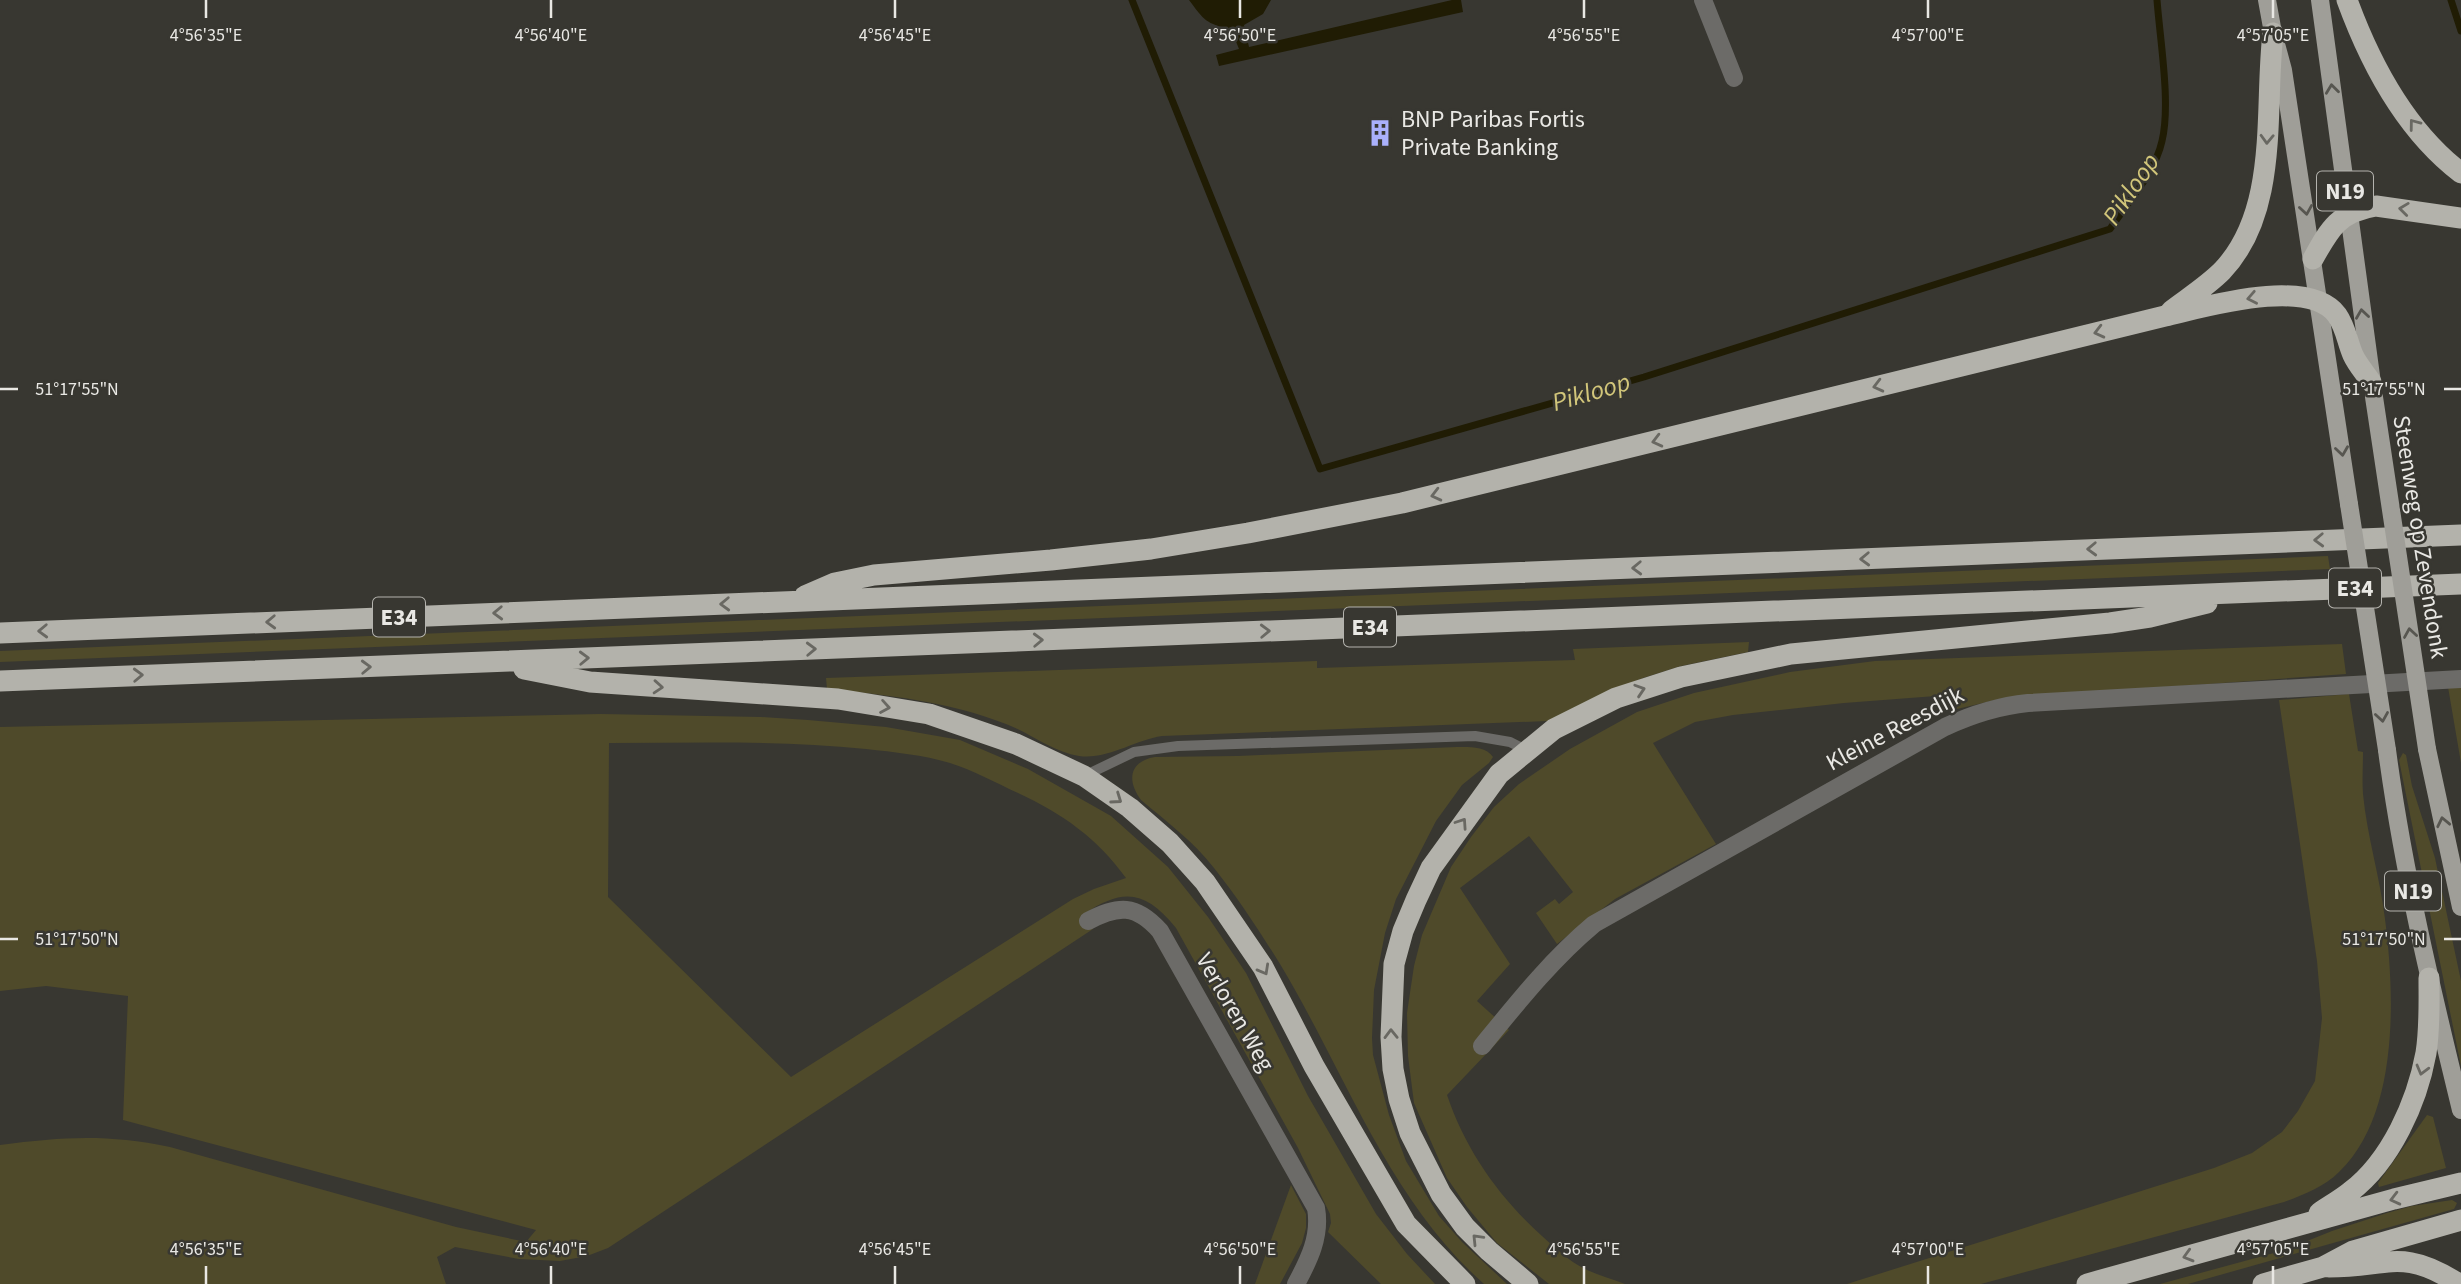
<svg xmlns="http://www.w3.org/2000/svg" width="2461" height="1284" font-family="'Source Sans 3',sans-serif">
  <rect width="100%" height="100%" fill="#383731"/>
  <path fill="#4f4a2a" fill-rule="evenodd" d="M2328,556L2330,569L0,662V651Z
    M1749,642L1748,652L1681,666L1643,678L1548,721L1162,736C1135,740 1107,760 1079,756C1053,752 1030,733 1006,724C948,701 887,695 827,689L826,678L1317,661V668L1575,660L1573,649Z
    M2342,644L2346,674L2000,699L1957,709L1949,695L1844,703L1733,715L1695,722L1653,743L1716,844L1615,899L1557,944L1536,913L1555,899L1559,904L1573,892L1529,836L1460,888L1510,964L1477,1001L1509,1030L1447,1095C1466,1151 1499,1197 1542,1236C1555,1248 1569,1261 1585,1269C1597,1275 1612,1279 1625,1284H1549L1497,1243L1467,1207L1447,1178L1414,1103L1408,1056L1407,1013L1414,966L1422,935L1451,867L1471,837L1494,807L1519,784L1570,749L1637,712L1694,693L1790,672L1875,661Z
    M2448,687H2461V763Z
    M2349,694L2358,751L2363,752C2363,765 2362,780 2363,794C2367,836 2380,877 2385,919C2395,996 2399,1115 2339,1172C2324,1187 2303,1195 2284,1202L1981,1284H1847L2214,1168L2252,1153L2282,1132L2298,1111L2315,1081L2322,1018L2317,961L2279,700Z
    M601,714L761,717L808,720L886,727L960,740L1028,769L1111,816L1168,867L1208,917L1246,973L1308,1096L1376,1214L1407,1254L1435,1284H1381L1328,1232L1331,1223L1330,1214L1298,1148L1176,928C1146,891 1124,887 1084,914L1093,929L608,1248L587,1256L560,1261L519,1259L455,1247L437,1257L446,1284H0V1145C64,1137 106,1134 170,1147L456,1227L526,1242L536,1230L123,1120L128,996L46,986L0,991V727ZM609,743C695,743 781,740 866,749C894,752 923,755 950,763C973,770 996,783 1018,793C1063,814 1097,838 1126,878L1094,889L1073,899L791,1077L608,897Z
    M1457,747C1469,747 1486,746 1493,757L1489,763L1462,785L1436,821L1396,899L1385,933L1374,990L1372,1038L1373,1055L1389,1115L1406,1161L1439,1216L1462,1242L1507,1284H1484C1388,1199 1345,1072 1280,964C1260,932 1238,898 1214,868C1194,842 1166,821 1141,800C1126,780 1130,761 1155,757L1238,756Z
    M2403,753L2406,755L2412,786L2435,858L2461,981V1066L2399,760Z
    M2427,1115L2433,1117L2446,1168L2379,1187L2378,1183Z
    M1291,1185L1306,1214V1228L1302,1243L1280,1284H1255Z
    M2452,1200L2457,1203L2454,1209L2188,1284H2160L2285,1250L2332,1231L2387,1213L2412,1206Z"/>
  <path fill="#201c04" d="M1189,0H1271L1263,14L1244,25L1249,47L1452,0H1461L1463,12L1219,66L1216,55L1239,49L1231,29C1206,24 1204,20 1189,0Z"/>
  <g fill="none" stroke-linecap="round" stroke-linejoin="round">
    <path stroke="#201c04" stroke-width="7" d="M1132,0L1320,469L1644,377L2110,229C2128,202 2155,173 2162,141C2171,104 2160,40 2157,0
      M2451,0L2461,31"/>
    <path stroke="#6c6b68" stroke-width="10" d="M1084,776L1134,752L1178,746L1475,736L1510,742L1528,751"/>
    <path stroke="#6c6b68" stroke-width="18" d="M1703,0L1734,78
      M1088,921C1118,905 1136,904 1160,931L1316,1208C1321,1236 1309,1260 1296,1284
      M1482,1046C1517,1003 1551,960 1594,924L1945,727C1973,714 1998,706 2028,703L2461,679"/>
    <path stroke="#9f9e98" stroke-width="18" d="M2267,0L2273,33L2283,70L2349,504
      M2320,0L2372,383
      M2427,749L2461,907
      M2387,750C2403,871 2432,991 2461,1110"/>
    <path stroke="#b3b2ab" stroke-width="21" d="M2347,0C2370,63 2406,131 2461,173
      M2313,259C2330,228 2339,212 2376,206L2461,218
      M2171,311C2188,298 2207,286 2222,271C2280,210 2264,110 2273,33
      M805,596L835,583L874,575L1051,560L1151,549L1248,533L1402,503L2165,316C2205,307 2308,276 2337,315C2346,328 2347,341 2353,355C2357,364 2365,373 2371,382
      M0,633L2461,535
      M524,669L590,682L838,699L929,714L1016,744L1084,776L1130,808L1170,843L1205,882L1263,967L1314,1066L1406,1224L1465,1284
      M0,681L2461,584
      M2319,1213C2329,1206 2340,1200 2350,1192C2391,1161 2417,1102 2426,1053C2430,1028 2429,1003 2429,978
      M2329,1267C2389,1267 2402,1247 2459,1284
      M1528,1284L1489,1251L1465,1227L1441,1194L1410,1133L1399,1099L1393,1069L1391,1037L1394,964L1403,931L1416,900L1431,868L1499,774L1554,729L1616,698L1681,677L1791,654L2110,623L2150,617L2207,603
      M2087,1284L2394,1199L2461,1183
      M2263,1284L2323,1267L2353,1251L2461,1220"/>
    <path stroke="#9f9e98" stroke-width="18" d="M2374,397L2427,749
      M2349,504L2387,750"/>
  </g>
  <defs><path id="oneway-chevron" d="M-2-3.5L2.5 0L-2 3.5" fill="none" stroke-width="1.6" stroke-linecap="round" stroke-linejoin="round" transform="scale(1.75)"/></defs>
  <g stroke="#575650">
    <use href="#oneway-chevron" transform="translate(2332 89) rotate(-97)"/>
    <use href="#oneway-chevron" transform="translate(2306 210) rotate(81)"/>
    <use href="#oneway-chevron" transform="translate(2362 314) rotate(-98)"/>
    <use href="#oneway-chevron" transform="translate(2342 451) rotate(82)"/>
    <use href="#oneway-chevron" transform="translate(2410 633) rotate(-99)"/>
    <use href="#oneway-chevron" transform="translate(2382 717) rotate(81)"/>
    <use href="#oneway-chevron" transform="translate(2443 822) rotate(-102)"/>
  </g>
  <g stroke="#696862">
    <use href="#oneway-chevron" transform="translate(2414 124) rotate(-127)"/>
    <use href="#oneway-chevron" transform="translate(2267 139) rotate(92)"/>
    <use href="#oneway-chevron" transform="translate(2404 209) rotate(-173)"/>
    <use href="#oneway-chevron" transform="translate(2252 298) rotate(169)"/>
    <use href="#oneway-chevron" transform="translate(2099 332) rotate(166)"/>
    <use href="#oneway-chevron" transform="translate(1878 386) rotate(166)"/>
    <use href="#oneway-chevron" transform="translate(1657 441) rotate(166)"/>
    <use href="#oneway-chevron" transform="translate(1436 495) rotate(166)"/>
    <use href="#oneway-chevron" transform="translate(2319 540) rotate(178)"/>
    <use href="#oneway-chevron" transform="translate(2092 549) rotate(178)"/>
    <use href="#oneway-chevron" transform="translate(1865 559) rotate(178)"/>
    <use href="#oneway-chevron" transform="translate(1637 568) rotate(178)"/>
    <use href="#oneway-chevron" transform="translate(725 604) rotate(178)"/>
    <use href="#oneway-chevron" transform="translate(498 613) rotate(178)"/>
    <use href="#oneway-chevron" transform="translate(271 622) rotate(178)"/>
    <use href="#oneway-chevron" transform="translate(43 631) rotate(178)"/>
    <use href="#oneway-chevron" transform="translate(1265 631) rotate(-2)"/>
    <use href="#oneway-chevron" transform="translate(1038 640) rotate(-2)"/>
    <use href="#oneway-chevron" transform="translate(811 649) rotate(-2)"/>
    <use href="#oneway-chevron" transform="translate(584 658) rotate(-2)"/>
    <use href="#oneway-chevron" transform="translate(366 667) rotate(-2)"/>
    <use href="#oneway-chevron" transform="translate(138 675) rotate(-2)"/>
    <use href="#oneway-chevron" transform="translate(658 687) rotate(4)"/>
    <use href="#oneway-chevron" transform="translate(1640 690) rotate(-18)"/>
    <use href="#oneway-chevron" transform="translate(885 707) rotate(10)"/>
    <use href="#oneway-chevron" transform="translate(1117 799) rotate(35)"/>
    <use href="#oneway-chevron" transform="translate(1462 823) rotate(-56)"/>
    <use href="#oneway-chevron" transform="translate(1264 970) rotate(61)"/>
    <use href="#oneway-chevron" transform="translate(1391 1034) rotate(-91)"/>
    <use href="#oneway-chevron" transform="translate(2422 1070) rotate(105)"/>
    <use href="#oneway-chevron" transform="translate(2395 1199) rotate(166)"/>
    <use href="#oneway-chevron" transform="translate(1477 1239) rotate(-134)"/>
    <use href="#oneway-chevron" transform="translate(2188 1256) rotate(164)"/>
  </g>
  <path fill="none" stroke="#e9e8e4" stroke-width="2.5" d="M206,0V18M551,0V18M895,0V18M1240,0V18M1584,0V18M1928,0V18M2273,0V18M0,389H18M2444,389H2461M0,939H18M2444,939H2461M206,1266V1284M551,1266V1284M895,1266V1284M1240,1266V1284M1584,1266V1284M1928,1266V1284M2273,1266V1284"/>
  <defs>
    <symbol id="building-bare" viewBox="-9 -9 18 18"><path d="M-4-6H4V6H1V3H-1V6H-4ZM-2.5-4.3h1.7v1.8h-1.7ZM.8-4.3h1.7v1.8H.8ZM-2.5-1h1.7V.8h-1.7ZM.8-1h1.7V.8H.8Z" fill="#aab0fb" stroke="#383731" stroke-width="2.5" paint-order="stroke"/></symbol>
  </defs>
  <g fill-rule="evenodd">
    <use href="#building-bare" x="1361" y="114" width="38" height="38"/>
  </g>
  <g text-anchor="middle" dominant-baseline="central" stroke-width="5" stroke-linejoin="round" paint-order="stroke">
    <g fill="#383731" stroke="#b4b3ae" stroke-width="2">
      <rect x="2317" y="171.5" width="56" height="39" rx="5"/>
      <rect x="2329" y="568.5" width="52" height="39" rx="5"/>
      <rect x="373" y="597.5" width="52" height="39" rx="5"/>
      <rect x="1344" y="607.5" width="52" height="39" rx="5"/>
      <rect x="2385" y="871.5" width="56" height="39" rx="5"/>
    </g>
    <g font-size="23" font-weight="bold" fill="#e9e8e4">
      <text x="2345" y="191">N19</text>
      <text x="2355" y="588">E34</text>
      <text x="399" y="617">E34</text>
      <text x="1370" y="627">E34</text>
      <text x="2413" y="891">N19</text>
    </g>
    <g font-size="24" fill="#e9e8e4" stroke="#383731" text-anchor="start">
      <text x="1401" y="119">BNP Paribas Fortis<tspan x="1401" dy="28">Private Banking</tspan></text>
    </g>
    <g font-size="24" fill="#e9e8e4" stroke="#383731">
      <text transform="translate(2420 537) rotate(81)">Steenweg op Zevendonk</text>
      <text transform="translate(1895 729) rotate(-28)">Kleine Reesdijk</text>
      <text transform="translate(1235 1012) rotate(60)">Verloren Weg</text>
    </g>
    <g font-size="26" font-style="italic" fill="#d2c67a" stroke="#383731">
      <text transform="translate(2131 189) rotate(-56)">Pikloop</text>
      <text transform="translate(1591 392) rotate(-16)">Pikloop</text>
    </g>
  </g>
  <g font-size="18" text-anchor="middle" fill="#e9e8e4" stroke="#383731" stroke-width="5" stroke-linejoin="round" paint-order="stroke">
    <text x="206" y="41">4°56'35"E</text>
    <text x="551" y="41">4°56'40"E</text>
    <text x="895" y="41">4°56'45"E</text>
    <text x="1240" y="41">4°56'50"E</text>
    <text x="1584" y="41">4°56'55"E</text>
    <text x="1928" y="41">4°57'00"E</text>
    <text x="2273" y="41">4°57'05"E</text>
    <text x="77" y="395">51°17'55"N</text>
    <text x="2384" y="395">51°17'55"N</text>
    <text x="77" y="945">51°17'50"N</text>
    <text x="2384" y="945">51°17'50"N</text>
    <text x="206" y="1255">4°56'35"E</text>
    <text x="551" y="1255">4°56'40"E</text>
    <text x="895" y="1255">4°56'45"E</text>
    <text x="1240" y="1255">4°56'50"E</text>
    <text x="1584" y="1255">4°56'55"E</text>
    <text x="1928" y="1255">4°57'00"E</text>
    <text x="2273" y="1255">4°57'05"E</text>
  </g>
</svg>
